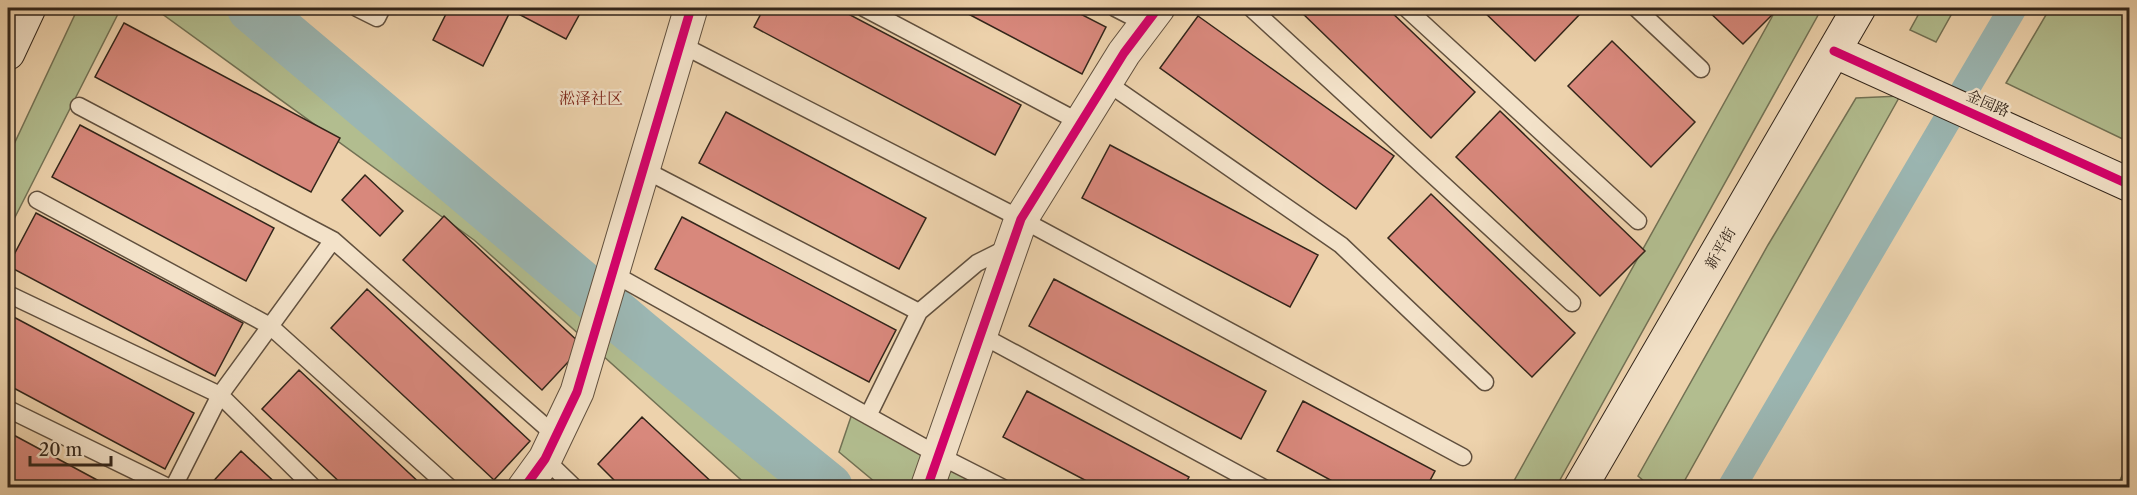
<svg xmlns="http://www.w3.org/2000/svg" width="2137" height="495" font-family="'Libre Caslon Text','Noto Serif SC',serif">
  <rect width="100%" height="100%" fill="#edd2ac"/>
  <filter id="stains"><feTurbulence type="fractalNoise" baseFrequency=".00333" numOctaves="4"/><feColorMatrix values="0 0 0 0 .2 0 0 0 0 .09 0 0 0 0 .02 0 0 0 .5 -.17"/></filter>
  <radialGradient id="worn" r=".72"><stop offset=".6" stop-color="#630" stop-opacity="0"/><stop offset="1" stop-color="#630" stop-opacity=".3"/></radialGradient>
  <path fill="#b2bd8f" stroke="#727154" stroke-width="1.5" d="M78,8H121L8,231V157Z
    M154,8H234L677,372L822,487H749L474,240Z
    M1777,8H1822L1556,487L1510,488Z
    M1922,8H1955L1936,42L1910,30Z
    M2050,8H2129V142L2006,83Z
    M1900,96L1681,487H1651L1638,476L1768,245L1856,98Z
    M856,402L985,487H881L839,452Z
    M2129,460V487H2117Z"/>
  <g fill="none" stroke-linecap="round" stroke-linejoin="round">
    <path stroke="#9bb6b2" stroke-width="28" d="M1731,488L2013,8"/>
    <path stroke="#9bb6b2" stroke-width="50" d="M252,8L640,335L828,488"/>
  </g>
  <path fill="#d8887c" stroke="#32251a" stroke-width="1.5" d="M449,8H583L566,39L511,10L483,66L433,40Z
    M764,8H837L1021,105L995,155L754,27Z
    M957,8H1069L1106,27L1082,74Z
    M1297,8H1387L1475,92L1431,138Z
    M1480,8H1573L1580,14L1535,61Z
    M1705,8H1779L1743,44Z
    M1198,16L1394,156L1356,209L1160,68Z
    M124,23L340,138L311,192L95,77Z
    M1612,41L1695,122L1651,167L1568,86Z
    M1500,111L1645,251L1600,296L1456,157Z
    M726,112L926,218L899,269L699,163Z
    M80,125L274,228L246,281L52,177Z
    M1110,145L1318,255L1290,307L1082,198Z
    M365,175L403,211L380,236L342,200Z
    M1431,194L1575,333L1532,377L1388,238Z
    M36,213L243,323L215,376L8,266Z
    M444,216L583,346L542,390L403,260Z
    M682,217L896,330L869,382L655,269Z
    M1054,279L1266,391L1241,439L1029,326Z
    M367,289L530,441L494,480L331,328Z
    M8,314L194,413L165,469L8,385Z
    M299,370L425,488H346L262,409Z
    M1027,391L1189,477L1183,488H1100L1003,437Z
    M1303,401L1435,471L1426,488H1345L1277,451Z
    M642,417L718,488H622L598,464Z
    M8,432L112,488H8Z
    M241,451L281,488H207Z"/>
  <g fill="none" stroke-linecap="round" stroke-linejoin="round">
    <defs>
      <path id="lane" d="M357,8L377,18L382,8
        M864,8L1081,123
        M1115,8L1146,24
        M1251,8L1572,303
        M1406,8L1638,221
        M1636,8L1701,69
        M680,44L1021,219L1463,457
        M1106,82L1341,245L1485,382
        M79,106L333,240L556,436
        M643,169L919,312
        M37,200L270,326L450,488
        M612,273L938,455L1003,488
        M8,294L220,395L314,488
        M981,335L1264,488
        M8,409L170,488
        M868,416L919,312L977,263L1009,247
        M545,459L575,488
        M173,488L220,395L333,240"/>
      <path id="street" d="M524,488L545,459L577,392L691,8
        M927,488L1021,219L1124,53L1158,8"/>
      <path id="secondary" d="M1834,51L2130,185
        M8,53L29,8
        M1580,488L1859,8"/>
    </defs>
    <use href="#lane" stroke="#61503e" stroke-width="19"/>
    <use href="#street" stroke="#61503e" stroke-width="35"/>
    <use href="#secondary" stroke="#32251a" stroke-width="35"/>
    <use href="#lane" stroke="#f3e2c9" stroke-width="16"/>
    <use href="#street" stroke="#f3e2c9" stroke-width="33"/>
    <use href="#secondary" stroke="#f3e2c9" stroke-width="33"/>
    <defs>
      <path id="cycleway" d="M1834,51L2130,185
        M524,488L545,459L577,392L691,8
        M927,488L1021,219L1124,53L1158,8"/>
    </defs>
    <use href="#cycleway" stroke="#f3e2c9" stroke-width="13"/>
    <use href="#cycleway" stroke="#d6006c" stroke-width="9"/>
  </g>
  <g text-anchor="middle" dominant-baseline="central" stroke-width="5" stroke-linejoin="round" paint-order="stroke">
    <g font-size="15" fill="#32251a" stroke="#f3e2c9">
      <text transform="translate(1988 103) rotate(23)">金园路</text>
      <text transform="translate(1720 248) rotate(-60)">新平街</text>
    </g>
    <g font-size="16" fill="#7a1f14" stroke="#f3e2c9">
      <text x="591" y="98">淞泽社区</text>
    </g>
  </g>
  <rect width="2137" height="495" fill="none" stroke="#edd2ac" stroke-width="30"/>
  <rect x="9" y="9" width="2119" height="477" fill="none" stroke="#32251a" stroke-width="3"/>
  <rect x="15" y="15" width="2107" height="465" fill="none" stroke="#32251a" stroke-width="1.5"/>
  <path d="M30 456v9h81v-9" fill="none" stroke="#32251a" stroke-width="3"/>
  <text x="39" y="456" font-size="18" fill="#32251a" stroke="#f3e2c9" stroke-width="4.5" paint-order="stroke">20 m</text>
  <rect width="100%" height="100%" filter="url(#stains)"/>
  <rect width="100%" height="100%" fill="url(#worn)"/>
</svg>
